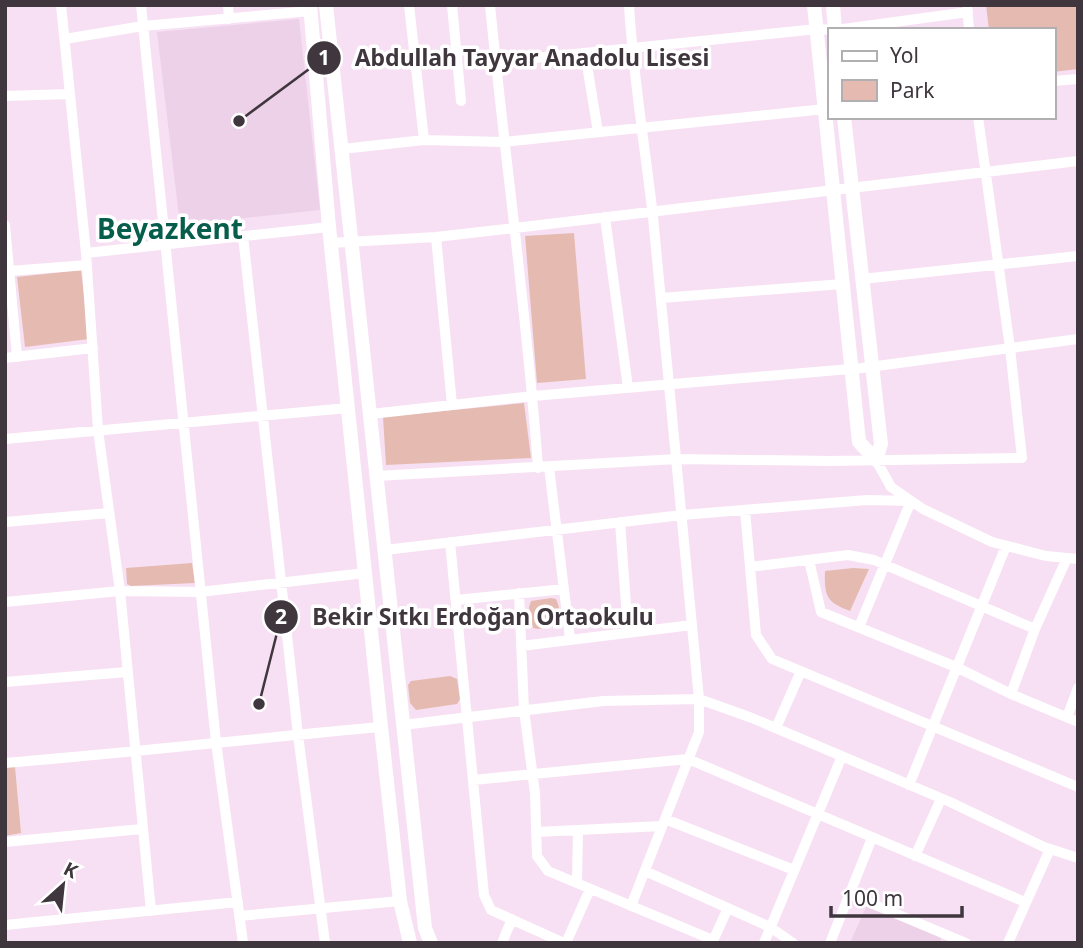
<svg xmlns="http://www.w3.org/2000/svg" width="1083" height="948" font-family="'Noto Sans',sans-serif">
  <rect width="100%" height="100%" fill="#f7e0f3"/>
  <path fill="#ecd1e8" d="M299,19L320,210L180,225L157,32Z
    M867,905L939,934L941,939L940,943H850Z"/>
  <path fill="#e5bbb1" d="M986,5H1078V69L1053,72V30H989Z
    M574,233L586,379L537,383L525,236Z
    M81,270L89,339L25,347L17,277Z
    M524,403L531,458L386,465L383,417Z
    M192,563L195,583L131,586L127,584L126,568Z
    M853,568L869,569L850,611C827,602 824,597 825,571Z
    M551,598L556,599C560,607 561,618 558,626L538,629L533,628L529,607L531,601Z
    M450,676L457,679L460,699L457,704L416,710L410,703L408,685L411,681Z
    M5,767H15L21,833L5,836Z"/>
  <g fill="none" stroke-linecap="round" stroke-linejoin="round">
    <path stroke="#fff" stroke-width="10" d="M61,5L86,253L98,430L120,591L151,911
      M141,5L216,742L243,943
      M228,5L229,19
      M409,5L424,140
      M452,5L461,101
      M490,5C505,160 527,313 538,468
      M629,5C633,76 645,146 653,217C669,377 684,538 699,699V732L631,906
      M967,5L969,30
      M836,30L968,12
      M65,39L143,26L311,11
      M585,53L598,132
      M495,62L817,29L833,30
      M1053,81L1078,79
      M5,96L70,94
      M342,149L424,140L503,142L825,109
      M605,217L628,388
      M5,225L17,357
      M243,236L298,735L325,943
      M436,237L452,405
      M330,243L436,237L515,228L1078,161
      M86,253L329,227
      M10,271L87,265
      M862,279L1078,256
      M661,298L843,284
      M5,358L93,348
      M371,414L533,396L862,368L1078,339
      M5,439L348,408
      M876,460L891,487L923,509L992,542L1046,556L1078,559
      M549,467L570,639
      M377,476L677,459L830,461L1022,458L1010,348L978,117
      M745,510L756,635L772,659L1078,787
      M5,522L109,513
      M620,522L628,632
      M450,542L484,895L491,910L564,943
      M385,550L682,515L867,500L911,501L859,627
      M809,560L821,612L956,667L1011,694L1078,722
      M750,567L848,555L874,560L1035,629
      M519,593L524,710L535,793L537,856L548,871L713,940
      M456,600L564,589
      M5,602L120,591L200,592L365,573
      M521,646L692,625
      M5,682L127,672
      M1011,694L1035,629L1067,558
      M1067,717L1078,688
      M403,725L603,701L699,699L752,718L950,802L1044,847L1078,858
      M776,728L801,671
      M5,763C131,753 255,738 381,727
      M473,780L688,759L1025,902
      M909,785L1006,546
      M665,819L794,870
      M536,832L662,826
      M5,842L142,829
      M915,856L941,799
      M645,871L770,927L793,943
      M577,883L578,830
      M849,894L966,943
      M239,916L400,901
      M5,925L238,902
      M502,943L512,919
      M566,943L590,889
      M712,943L728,908
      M764,943L842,756
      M830,943L872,838
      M1008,943L1050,849"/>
    <path stroke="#fff" stroke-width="14" d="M310,5L329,227L381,727L400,901L410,943
      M326,5L425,928L431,943
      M814,5L859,442L876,460L881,444L844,117
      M833,5L835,30"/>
  </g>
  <g text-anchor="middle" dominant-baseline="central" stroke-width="7" stroke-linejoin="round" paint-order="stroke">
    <g font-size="28" font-weight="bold" fill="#065d4b" stroke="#fff">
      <text x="170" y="228">Beyazkent</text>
    </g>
  </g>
  <path fill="none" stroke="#3f363e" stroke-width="2.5" d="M239 121L324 58M259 704L281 617"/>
  <g fill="#3f363e" stroke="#fff" stroke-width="2.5">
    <circle cx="239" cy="121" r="7"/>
    <circle cx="259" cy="704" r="7"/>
    <circle cx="324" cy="58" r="18"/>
    <circle cx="281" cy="617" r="18"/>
  </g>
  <g font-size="21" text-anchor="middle" font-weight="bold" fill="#fff">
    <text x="324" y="65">1</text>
    <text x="281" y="624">2</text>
  </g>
  <g font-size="23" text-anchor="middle" font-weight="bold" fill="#3f363e" stroke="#fff" stroke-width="7" stroke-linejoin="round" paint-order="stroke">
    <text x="532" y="66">Abdullah Tayyar Anadolu Lisesi</text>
    <text x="483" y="625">Bekir Sıtkı Erdoğan Ortaokulu</text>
  </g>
  <rect width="1083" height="948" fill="none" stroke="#3f363e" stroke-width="14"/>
  <rect x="828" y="28" width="228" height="91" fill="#ffffff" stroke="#b2afb2" stroke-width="2"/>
  <rect x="842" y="51" width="35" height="10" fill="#ffffff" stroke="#b2afb2" stroke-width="2"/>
  <text x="890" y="63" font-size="21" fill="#3f363e">Yol</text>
  <rect x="842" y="80" width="35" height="21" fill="#e5bbb1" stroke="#b2afb2" stroke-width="2"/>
  <text x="890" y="98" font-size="21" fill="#3f363e">Park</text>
  <g transform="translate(63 885) rotate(27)" stroke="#ffffff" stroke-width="5" paint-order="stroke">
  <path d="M0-5L12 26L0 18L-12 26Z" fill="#3f363e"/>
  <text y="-10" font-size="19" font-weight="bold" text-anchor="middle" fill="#3f363e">K</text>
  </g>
  <path d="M831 906v10h131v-10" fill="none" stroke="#3f363e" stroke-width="3.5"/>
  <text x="842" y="906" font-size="21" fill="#3f363e" stroke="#ffffff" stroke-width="5" paint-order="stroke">100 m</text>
</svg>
